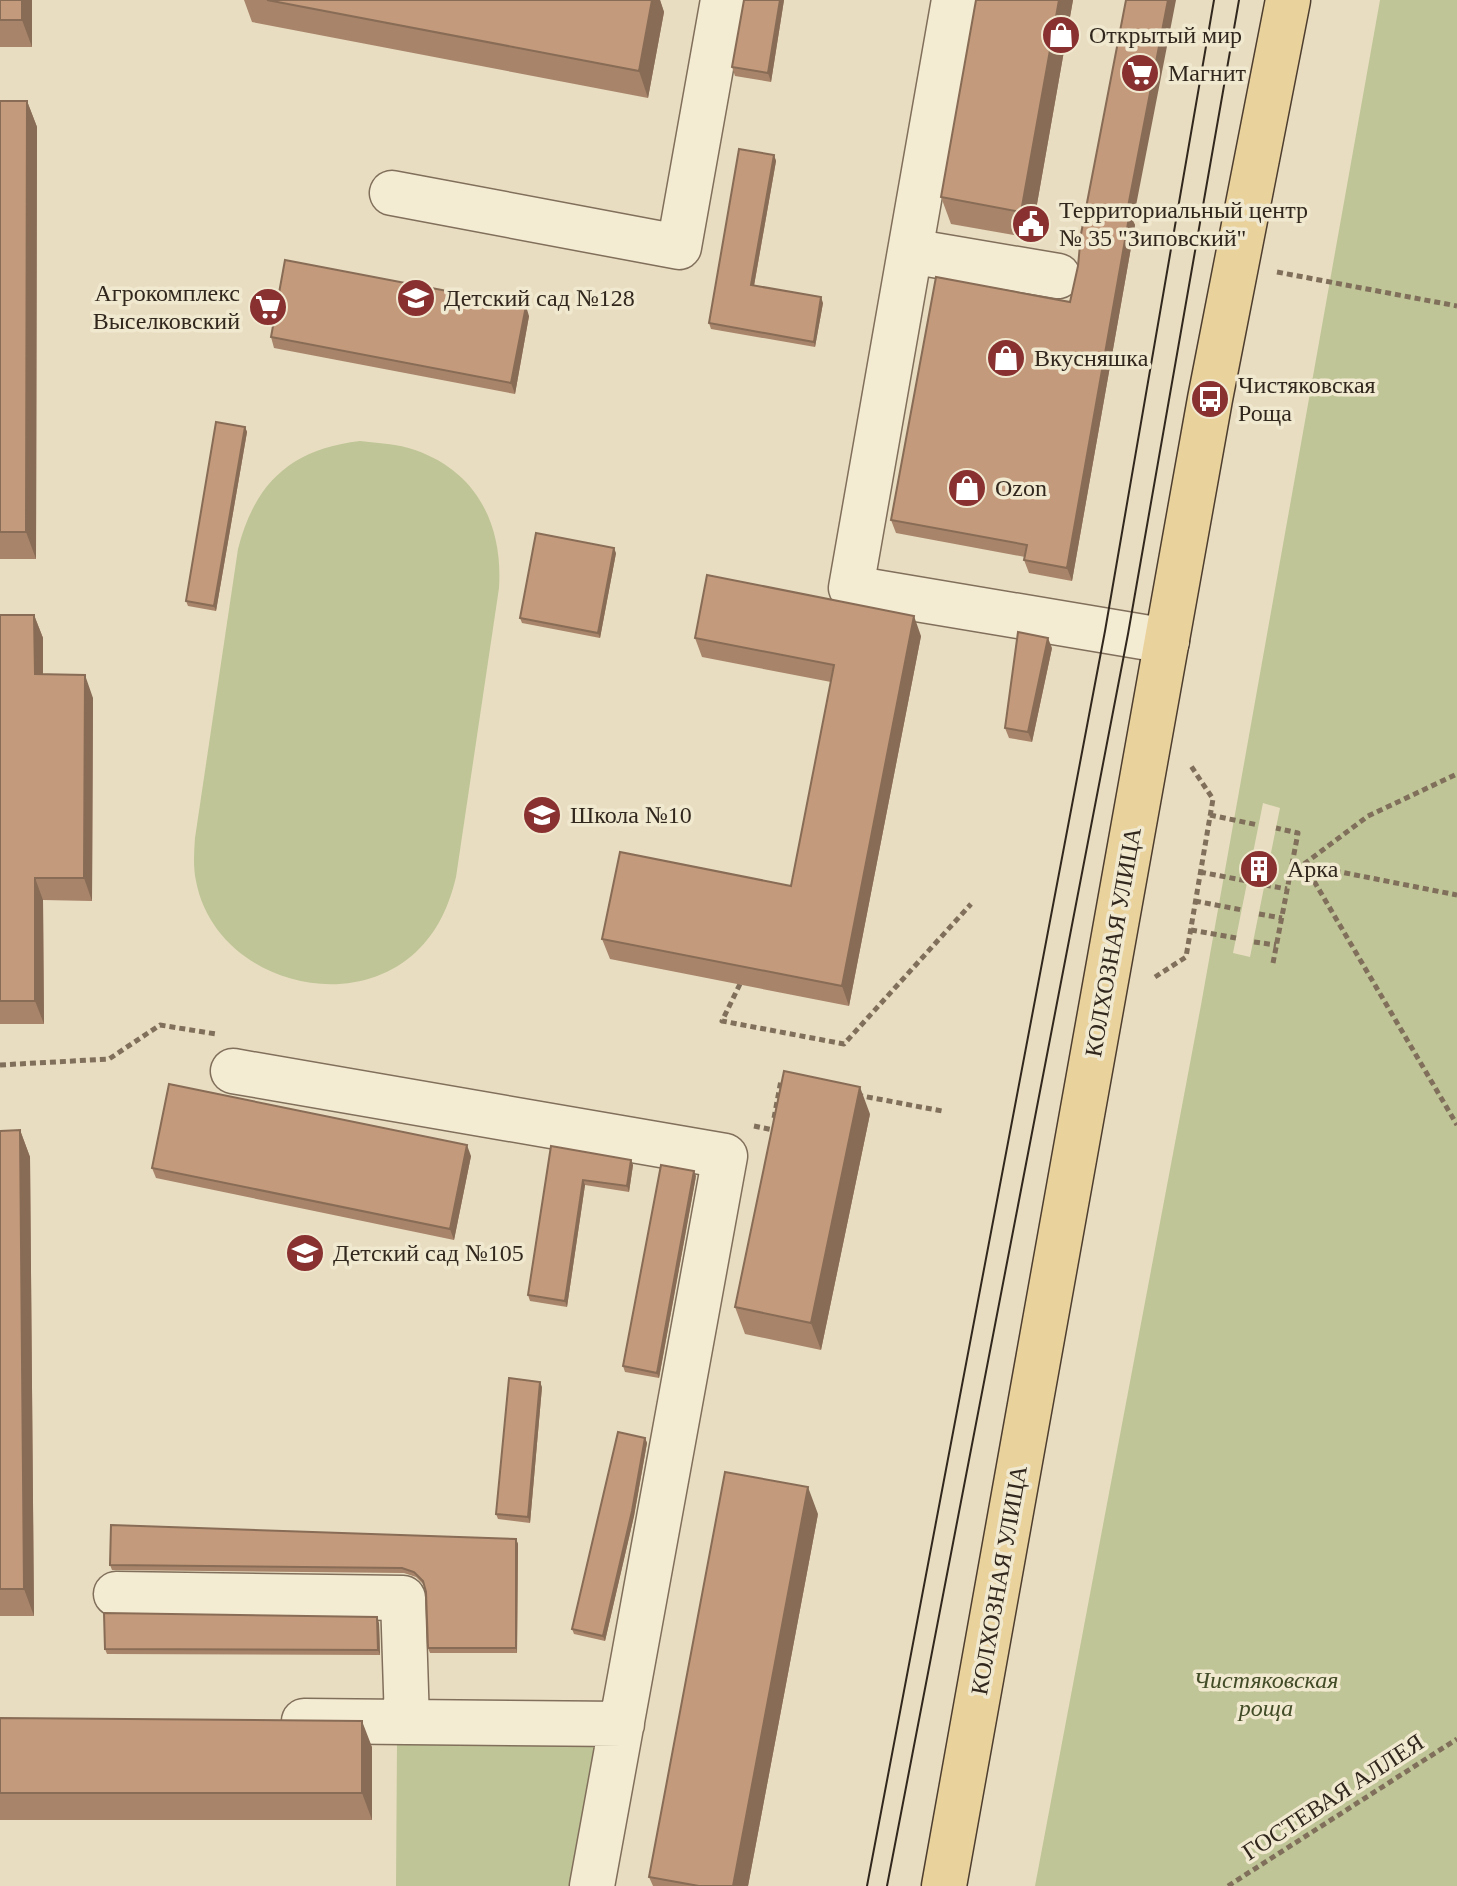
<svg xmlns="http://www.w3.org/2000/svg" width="1457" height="1886" font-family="'Times New Roman',serif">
  <rect width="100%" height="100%" fill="#e8ddc1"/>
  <path fill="#bfc597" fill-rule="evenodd" d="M1380,0H1457V1886H1035L1201,1005ZM1263,803L1280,808L1250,957L1233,953Z
    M360,441C378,443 398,444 415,450C478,472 503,526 499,588L456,877C449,906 438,931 416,952C345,1018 214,977 196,881C193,867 194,852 195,838L238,549C255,482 292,449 360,441Z
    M397,1742L596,1744L571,1886H396Z"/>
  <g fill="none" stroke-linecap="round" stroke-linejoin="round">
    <defs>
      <path id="minor" d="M954,0L851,588L1167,641
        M392,193L679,247L723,0
        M910,251L1058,276
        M233,1071L725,1156L592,1886
        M116,1594L403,1598L407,1722
        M304,1721L622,1724"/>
      <path id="major" d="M944,1886L1210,399L1288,0"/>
    </defs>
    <use href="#minor" stroke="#806f5b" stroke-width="47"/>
    <use href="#major" stroke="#4e3e2f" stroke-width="47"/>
    <path stroke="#806f5b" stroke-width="5" stroke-dasharray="6 4" stroke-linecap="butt" d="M1277,272L1457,306
      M1210,815L1258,825
      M1304,864L1457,1125
      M1304,864L1368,816L1457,774
      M1305,865L1457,895
      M1200,872L1247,881
      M1265,885L1287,889
      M1195,901L1242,910
      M1259,914L1282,918
      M1191,930L1236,938
      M1254,942L1276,945
      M1273,963L1298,833L1276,828
      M1155,977L1186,957L1213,799L1191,766
      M740,984L722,1021L844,1044L971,904
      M0,1065L109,1059L160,1025L216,1034
      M857,1095L942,1111
      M774,1118L781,1080L788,1082
      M754,1126L773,1130
      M1228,1886L1457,1739"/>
    <use href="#minor" stroke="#f4ebd3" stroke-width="44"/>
    <use href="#major" stroke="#e9d29c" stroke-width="44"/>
    <path stroke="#31271d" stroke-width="2" d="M867,1886L1105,631L1214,0
      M887,1886L1128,634L1239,0"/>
  </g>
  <path fill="#a8846a" d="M0,0H32V47H0Z
    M244,0H660L664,12L648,98L252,22Z
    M744,0H784L771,82L735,76L732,67Z
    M976,0H1073L1031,238L951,224L941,197Z
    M0,101H27L37,127L36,559H0Z
    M774,155L776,161L754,286L823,303L815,347L711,329L709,323Z
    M1133,221L1135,225L1072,581L1029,573L1024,560L1025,557L896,533L891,520L1070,302Z
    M529,316L515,394L274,348L271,337Z
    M245,427L247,432L216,611L188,606L186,601Z
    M616,553L600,638L522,623L520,618Z
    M0,615H34L43,638V674L93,698L92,901L43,900L44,1024H0Z
    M921,636L849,1006L610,959L602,939L791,886L831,682L702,657L695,638Z
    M1052,648L1032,742L1009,738L1005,728Z
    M870,1114L821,1350L745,1334L735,1307Z
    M20,1130L30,1157L34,1616H0V1131Z
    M551,1146L631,1160L633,1165L629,1192L585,1185L567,1307L530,1301L528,1295Z
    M471,1156L454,1240L156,1178L152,1168Z
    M696,1176L659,1378L625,1372L623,1366Z
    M542,1387L530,1523L498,1519L496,1514Z
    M645,1438L647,1443L634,1516L605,1641L574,1634L572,1629Z
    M818,1514L748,1886H653L649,1877Z
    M516,1539L518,1544L517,1653H430L428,1648L426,1592L424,1585L416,1577L404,1573L112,1570L110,1565Z
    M379,1623L380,1655L107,1654L105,1649Z
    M0,1718L372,1747V1820H0Z"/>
  <path fill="#886c56" d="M22,0H32V47L22,20Z
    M652,0H660L664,12L648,98L639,71Z
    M780,0H784L771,82L768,73Z
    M1059,0H1073L1031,238L1021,212Z
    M1168,0H1176L1133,221L1135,225L1072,581L1067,568L1127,212Z
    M27,101L37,127L36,559L26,532Z
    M774,155L776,161L753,291L751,285Z
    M821,297L823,303L815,347L814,342Z
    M526,306L529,316L515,394L511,383Z
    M245,427L247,432L216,611L214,606Z
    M614,548L616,553L600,638L598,633Z
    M34,615L43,638V697L35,674Z
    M914,616L921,636L849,1006L842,986Z
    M1048,638L1052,648L1032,742L1028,732Z
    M85,675L93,698L92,901L84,878Z
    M35,878L43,900L44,1024L35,1001Z
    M860,1087L870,1114L821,1350L811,1323Z
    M20,1130L30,1157L34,1616L24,1589Z
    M467,1145L471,1156L454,1240L450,1229Z
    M631,1160L633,1165L629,1192L627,1186Z
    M694,1171L696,1176L659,1378L657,1373Z
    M583,1180L585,1185L567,1307L565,1301Z
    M540,1382L542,1387L530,1523L528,1517Z
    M645,1438L647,1443L634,1516L605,1641L603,1636Z
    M808,1487L818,1514L748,1886H733Z
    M516,1539L518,1544L517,1653L516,1648Z
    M377,1617L379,1623L380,1655L378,1650Z
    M362,1721L372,1747V1820L362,1793Z"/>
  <path fill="#c39a7b" stroke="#886c56" stroke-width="2" d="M0,0H22V20H0Z
    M267,0H652L639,71Z
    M744,0H780L768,73L732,67Z
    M976,0H1059L1021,212L941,197Z
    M1126,0H1168L1127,212H1130L1067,568L1024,560L1027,545L891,520L936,277L1070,302L1078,266L1081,234Z
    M0,101H27L26,532H0Z
    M739,149L774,155L751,285L821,297L814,342L709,323Z
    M285,260L526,306L511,383L271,337Z
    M216,422L245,427L214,606L186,601Z
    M536,533L614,548L598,633L520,618Z
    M707,575L914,616L842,986L602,939L620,852L791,886L834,665L695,638Z
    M0,615H34L35,674L85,675L84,878H35V1001H0Z
    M1018,632L1048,638L1028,732L1005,728Z
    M784,1071L860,1087L811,1323L735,1307Z
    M169,1084L467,1145L450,1229L152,1168Z
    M20,1130L24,1589H0V1131Z
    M551,1146L631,1160L627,1186L583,1180L565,1301L528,1295Z
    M661,1165L694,1171L657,1373L623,1366Z
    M509,1378L540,1382L528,1517L496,1514Z
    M618,1432L645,1438L632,1511L603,1636L572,1629Z
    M725,1472L808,1487L733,1886H699L649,1877Z
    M111,1525L516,1539V1648H428L426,1592L423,1581L414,1572L402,1568L110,1565Z
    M104,1613L377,1617L378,1650L105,1649Z
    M0,1718L362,1721V1793H0Z"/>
  <defs>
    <symbol id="shop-disc" viewBox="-11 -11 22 22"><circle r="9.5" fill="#893131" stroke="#f1e8d0"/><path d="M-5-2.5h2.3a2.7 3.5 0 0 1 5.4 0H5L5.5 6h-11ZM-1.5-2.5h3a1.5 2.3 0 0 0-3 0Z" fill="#fff"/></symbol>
    <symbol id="supermarket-disc" viewBox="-11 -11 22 22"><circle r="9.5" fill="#893131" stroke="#f1e8d0"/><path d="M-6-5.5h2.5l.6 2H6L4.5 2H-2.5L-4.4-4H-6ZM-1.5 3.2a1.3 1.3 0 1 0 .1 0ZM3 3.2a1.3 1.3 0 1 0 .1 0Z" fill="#fff"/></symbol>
    <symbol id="civic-disc" viewBox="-11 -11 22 22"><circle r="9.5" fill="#893131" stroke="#f1e8d0"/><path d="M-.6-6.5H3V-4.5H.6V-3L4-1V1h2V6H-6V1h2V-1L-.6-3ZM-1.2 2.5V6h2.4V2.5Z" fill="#fff"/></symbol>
    <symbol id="school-disc" viewBox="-11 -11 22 22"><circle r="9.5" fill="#893131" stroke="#f1e8d0"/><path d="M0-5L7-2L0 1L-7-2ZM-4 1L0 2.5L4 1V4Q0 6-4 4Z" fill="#fff"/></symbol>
    <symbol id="bus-disc" viewBox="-11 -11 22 22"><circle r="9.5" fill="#893131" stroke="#f1e8d0"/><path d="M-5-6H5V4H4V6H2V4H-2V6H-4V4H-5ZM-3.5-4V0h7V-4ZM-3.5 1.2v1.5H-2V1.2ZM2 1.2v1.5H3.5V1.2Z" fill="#fff"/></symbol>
    <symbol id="building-disc" viewBox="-11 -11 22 22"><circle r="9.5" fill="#893131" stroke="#f1e8d0"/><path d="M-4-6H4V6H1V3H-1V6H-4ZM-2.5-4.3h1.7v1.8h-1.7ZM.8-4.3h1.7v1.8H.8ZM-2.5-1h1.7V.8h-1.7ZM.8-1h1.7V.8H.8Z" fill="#fff"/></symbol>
  </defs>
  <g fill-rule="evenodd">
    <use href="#shop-disc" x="1039" y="13" width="44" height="44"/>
    <use href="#supermarket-disc" x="1118" y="51" width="44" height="44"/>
    <use href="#civic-disc" x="1009" y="202" width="44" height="44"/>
    <use href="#school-disc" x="394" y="276" width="44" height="44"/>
    <use href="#supermarket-disc" x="246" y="285" width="44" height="44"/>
    <use href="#shop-disc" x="984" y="336" width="44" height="44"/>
    <use href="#bus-disc" x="1188" y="377" width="44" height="44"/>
    <use href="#shop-disc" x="945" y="466" width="44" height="44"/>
    <use href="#school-disc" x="520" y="793" width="44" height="44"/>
    <use href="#building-disc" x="1237" y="847" width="44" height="44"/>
    <use href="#school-disc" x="283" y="1231" width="44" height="44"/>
  </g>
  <g text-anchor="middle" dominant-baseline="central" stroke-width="7" stroke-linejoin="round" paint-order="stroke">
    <g font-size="24" fill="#31271d" stroke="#f1e8d0" text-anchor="start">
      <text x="1089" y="35">Открытый мир</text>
      <text x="1168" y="73">Магнит</text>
      <text x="1059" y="210">Территориальный центр<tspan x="1059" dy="28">№ 35 "Зиповский"</tspan></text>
      <text x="240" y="293" text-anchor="end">Агрокомплекс<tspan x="240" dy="28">Выселковский</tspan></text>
      <text x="444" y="298">Детский сад №128</text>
      <text x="1034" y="358">Вкусняшка</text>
      <text x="1238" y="385">Чистяковская<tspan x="1238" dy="28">Роща</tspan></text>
      <text x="995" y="488">Ozon</text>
      <text x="570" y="815">Школа №10</text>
      <text x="1287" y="869">Арка</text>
      <text x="333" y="1253">Детский сад №105</text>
    </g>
    <g font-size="24" fill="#31271d" stroke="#f1e8d0">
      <text transform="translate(1113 942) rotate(-80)">КОЛХОЗНАЯ УЛИЦА</text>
      <text transform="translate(999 1580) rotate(-80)">КОЛХОЗНАЯ УЛИЦА</text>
      <text transform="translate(1333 1797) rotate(-33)">ГОСТЕВАЯ АЛЛЕЯ</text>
    </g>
    <g font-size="24" font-style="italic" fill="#424c26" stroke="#f1e8d0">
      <text x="1266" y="1680">Чистяковская<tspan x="1266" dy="28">роща</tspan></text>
    </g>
  </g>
</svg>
